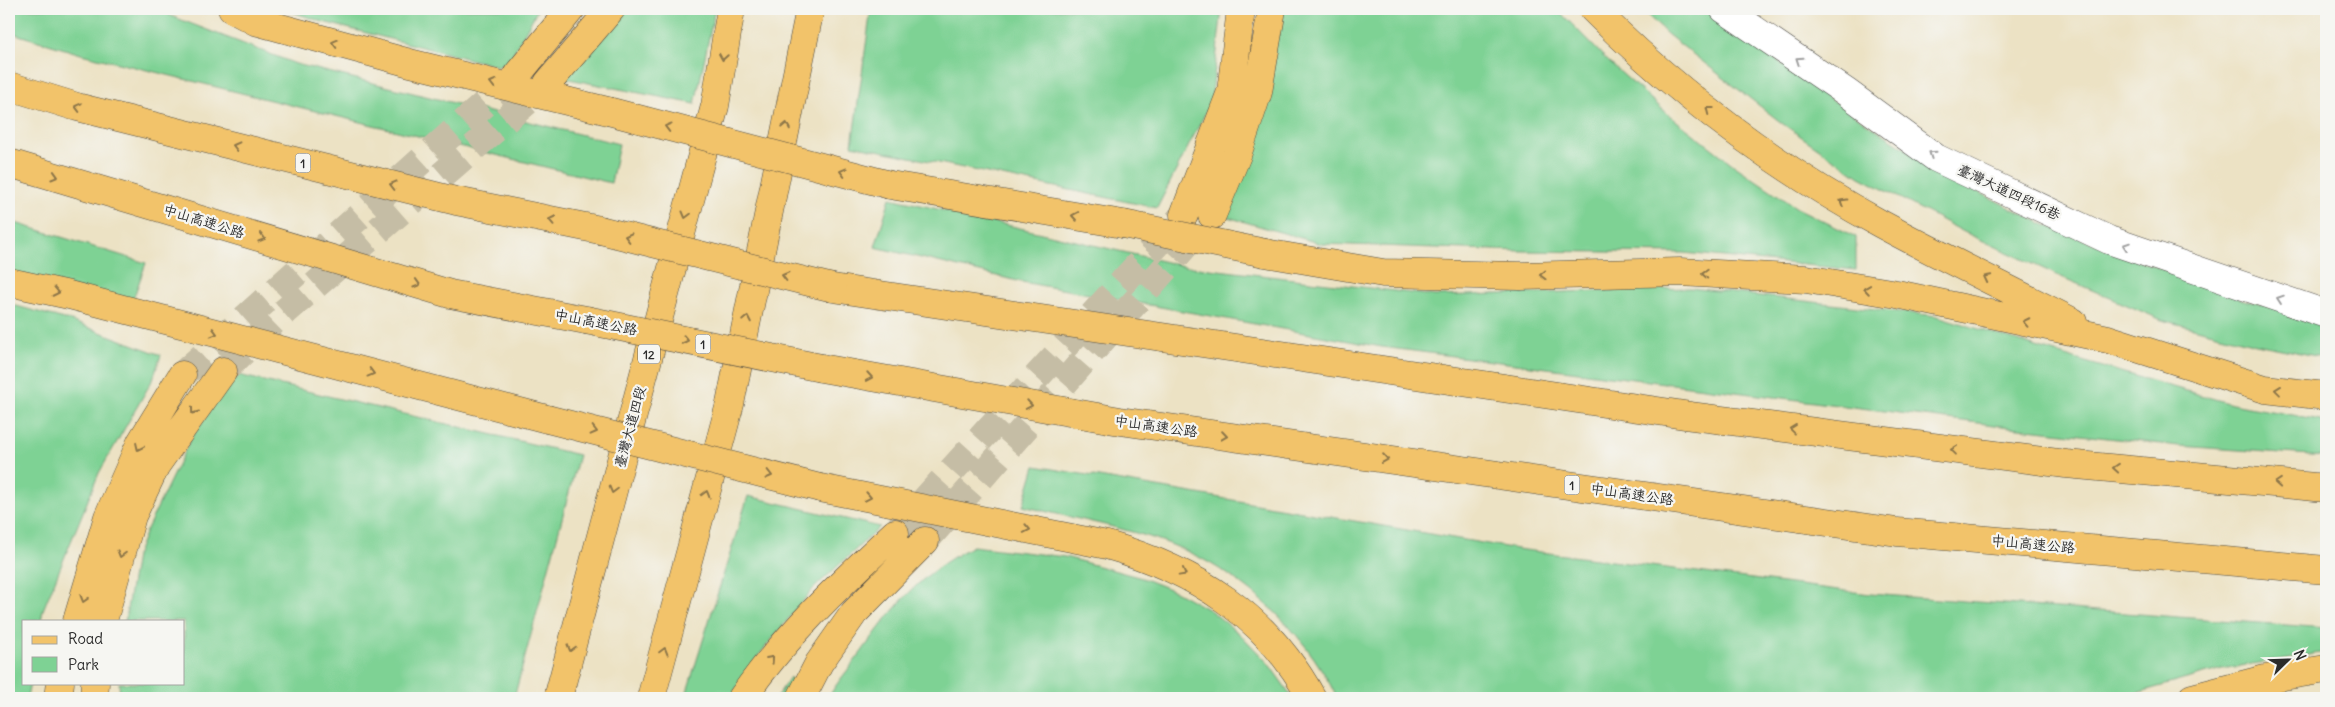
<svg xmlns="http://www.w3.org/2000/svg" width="2335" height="707" font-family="Delius,'LXGW WenKai TC',sans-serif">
  <rect width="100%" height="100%" fill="#f6f6f2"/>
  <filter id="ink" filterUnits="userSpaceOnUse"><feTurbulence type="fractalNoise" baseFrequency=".02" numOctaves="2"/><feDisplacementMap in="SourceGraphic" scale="10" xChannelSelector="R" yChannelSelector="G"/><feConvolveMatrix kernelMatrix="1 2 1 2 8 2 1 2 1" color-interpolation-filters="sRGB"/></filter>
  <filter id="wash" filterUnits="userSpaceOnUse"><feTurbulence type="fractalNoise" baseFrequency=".0096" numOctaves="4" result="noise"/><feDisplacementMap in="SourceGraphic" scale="20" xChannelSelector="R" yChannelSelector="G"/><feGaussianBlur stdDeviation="1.12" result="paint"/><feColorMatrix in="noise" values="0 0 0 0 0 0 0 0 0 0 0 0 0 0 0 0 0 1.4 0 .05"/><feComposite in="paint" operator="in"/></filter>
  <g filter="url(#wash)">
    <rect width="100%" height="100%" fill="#ece2c4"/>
    <path fill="#7ed294" stroke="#547e60" d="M9,9H163L171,16L296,64L619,144L611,183L81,54L9,32Z
      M283,9H538L505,68L323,22Z
      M627,9H715L695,104L564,78Z
      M871,9H1222L1211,102L1157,208L852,145Z
      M1280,9H1557L1610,63L1669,115L1735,166L1797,208L1856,237V270L1684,253L1522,251L1322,244L1224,216Z
      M1641,9H1705L1841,106L1950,178L2045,225L2244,300L2326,322V358L2256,344L2162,320L2059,276L1964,232L1860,177L1783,124L1667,34Z
      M890,198L1184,266L1437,296L1690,288L1937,316L2075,359L2232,404L2326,421V456L2179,446L2010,427L1382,347L1022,282L875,247Z
      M9,221L146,263L132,302L9,271Z
      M9,304L68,320L161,355L153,379L99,473L43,610L41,621H24V683H30L27,698H9Z
      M234,374L579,455L514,698H120L119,683H184V621H125L136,556L146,531L190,440Z
      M1035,466L1517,549L1870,594L2326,628V652L2222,669L2119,698H1337C1303,625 1232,564 1156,539C1112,525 1067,517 1023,506Z
      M748,496L880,527L812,590L755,660L730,698H685Z
      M973,546L1065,557L1142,578L1177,592L1211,611L1241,635L1268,663L1293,698H828C837,682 849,669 860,654C895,606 918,575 973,546Z
      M790,677L793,681L786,698H776Z"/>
  </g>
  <g filter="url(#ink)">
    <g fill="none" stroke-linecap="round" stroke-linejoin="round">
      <path stroke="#c5bda5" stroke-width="28" stroke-dasharray="28 14" stroke-linecap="butt" d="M223,371L273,322L548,83
        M182,375L517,75
        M895,533L1181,218
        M925,541L1212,215"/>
      <defs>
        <path id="tertiary" d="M1724,9L1846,92L1936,158L2109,240L2326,314"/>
        <path id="primary" d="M558,698L715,106L731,9
          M651,698L730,404L810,9"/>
        <path id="motorway" d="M232,9L255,21L410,63L608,111
          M1593,9C1677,93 1776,167 1881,224C1944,258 2009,289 2073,322
          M517,75L571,9
          M548,83L611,9
          M9,86L77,107L456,201L600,230
          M9,163L450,294L586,320
          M890,185L1123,224
          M1184,215L1231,92L1241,9
          M1212,215L1237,155L1258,92L1272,9
          M1265,253L1383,273L1520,276L1680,272L1806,279L1897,294L2108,339L2265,389L2326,396
          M9,282L69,295L547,419
          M833,288L1691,416L2066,464L2326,488
          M821,368L1120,421L1897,532L2326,570
          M820,488L1107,545C1195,570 1267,615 1312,698
          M77,621L108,517L141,442L182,375
          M103,621L132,516L156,465L223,371
          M58,698L60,683
          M94,698L95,683
          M742,698C785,636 840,584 895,533
          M801,698L819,663L854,613L925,541
          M2192,698L2265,679L2326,669"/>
      </defs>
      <use href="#tertiary" stroke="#484642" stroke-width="29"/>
      <use href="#primary" stroke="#484642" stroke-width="29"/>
      <use href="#motorway" stroke="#484642" stroke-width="29"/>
      <use href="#tertiary" stroke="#fff" stroke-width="28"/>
      <use href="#primary" stroke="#f2c36a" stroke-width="28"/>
      <use href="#motorway" stroke="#f2c36a" stroke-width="28"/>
      <defs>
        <path id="motorway-bridge" d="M608,111L890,185
          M1123,224L1265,253
          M600,230L833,288
          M586,320L821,368
          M547,419L820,488"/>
      </defs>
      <use href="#motorway-bridge" stroke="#484642" stroke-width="29" stroke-linecap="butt"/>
      <use href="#motorway-bridge" stroke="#f2c36a" stroke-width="28"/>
    </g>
    <defs><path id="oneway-chevron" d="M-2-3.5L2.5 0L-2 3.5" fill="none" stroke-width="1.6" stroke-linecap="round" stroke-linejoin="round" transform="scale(1.25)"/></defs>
    <g stroke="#8e774a">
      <use href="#oneway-chevron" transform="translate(335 43) rotate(-165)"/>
      <use href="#oneway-chevron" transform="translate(723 57) rotate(99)"/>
      <use href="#oneway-chevron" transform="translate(493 83) rotate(-166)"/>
      <use href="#oneway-chevron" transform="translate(78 107) rotate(-165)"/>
      <use href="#oneway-chevron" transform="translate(1709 110) rotate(-142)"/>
      <use href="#oneway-chevron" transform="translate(786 126) rotate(-79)"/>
      <use href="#oneway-chevron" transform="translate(668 127) rotate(-165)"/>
      <use href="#oneway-chevron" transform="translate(236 146) rotate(-166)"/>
      <use href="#oneway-chevron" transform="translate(843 172) rotate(-165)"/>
      <use href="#oneway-chevron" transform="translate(55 176) rotate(17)"/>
      <use href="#oneway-chevron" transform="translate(393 185) rotate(-166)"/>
      <use href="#oneway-chevron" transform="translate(1843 202) rotate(-149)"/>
      <use href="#oneway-chevron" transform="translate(686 215) rotate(105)"/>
      <use href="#oneway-chevron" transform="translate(1075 216) rotate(-170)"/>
      <use href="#oneway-chevron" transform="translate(552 220) rotate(-168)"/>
      <use href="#oneway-chevron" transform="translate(628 237) rotate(-166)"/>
      <use href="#oneway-chevron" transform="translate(262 238) rotate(17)"/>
      <use href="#oneway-chevron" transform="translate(1705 274) rotate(-177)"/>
      <use href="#oneway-chevron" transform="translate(1543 275) rotate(179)"/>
      <use href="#oneway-chevron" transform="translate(785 276) rotate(-166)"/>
      <use href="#oneway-chevron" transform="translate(1987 278) rotate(-153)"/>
      <use href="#oneway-chevron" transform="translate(417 284) rotate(17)"/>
      <use href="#oneway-chevron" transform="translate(1867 289) rotate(-171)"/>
      <use href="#oneway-chevron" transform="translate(56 292) rotate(12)"/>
      <use href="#oneway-chevron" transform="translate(747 319) rotate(-79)"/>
      <use href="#oneway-chevron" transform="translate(2026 322) rotate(-168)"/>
      <use href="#oneway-chevron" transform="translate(214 333) rotate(15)"/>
      <use href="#oneway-chevron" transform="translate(685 340) rotate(12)"/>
      <use href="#oneway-chevron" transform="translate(371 373) rotate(15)"/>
      <use href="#oneway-chevron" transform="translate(869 377) rotate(10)"/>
      <use href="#oneway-chevron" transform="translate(2278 390) rotate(-173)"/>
      <use href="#oneway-chevron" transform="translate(1029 405) rotate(10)"/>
      <use href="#oneway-chevron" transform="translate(194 411) rotate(126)"/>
      <use href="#oneway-chevron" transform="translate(1793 429) rotate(-173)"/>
      <use href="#oneway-chevron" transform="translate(594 431) rotate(14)"/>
      <use href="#oneway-chevron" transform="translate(1224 436) rotate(8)"/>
      <use href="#oneway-chevron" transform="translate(139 447) rotate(115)"/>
      <use href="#oneway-chevron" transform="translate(1954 450) rotate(-173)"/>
      <use href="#oneway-chevron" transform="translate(1385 459) rotate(8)"/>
      <use href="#oneway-chevron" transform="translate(2116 468) rotate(-175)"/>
      <use href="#oneway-chevron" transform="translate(769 475) rotate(14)"/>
      <use href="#oneway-chevron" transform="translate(2278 483) rotate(-175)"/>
      <use href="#oneway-chevron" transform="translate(613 490) rotate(105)"/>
      <use href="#oneway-chevron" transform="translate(706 494) rotate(-75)"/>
      <use href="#oneway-chevron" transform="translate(868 497) rotate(11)"/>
      <use href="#oneway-chevron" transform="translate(1027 529) rotate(11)"/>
      <use href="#oneway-chevron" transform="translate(121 554) rotate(106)"/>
      <use href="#oneway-chevron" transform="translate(1183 573) rotate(29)"/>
      <use href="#oneway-chevron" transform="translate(84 599) rotate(107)"/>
      <use href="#oneway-chevron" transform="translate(571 648) rotate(105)"/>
      <use href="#oneway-chevron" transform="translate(664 651) rotate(-75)"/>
      <use href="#oneway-chevron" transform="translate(771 659) rotate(-48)"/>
    </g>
    <g stroke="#a0a0a0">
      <use href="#oneway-chevron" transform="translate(1799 60) rotate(-146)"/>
      <use href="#oneway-chevron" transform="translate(1932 154) rotate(-146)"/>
      <use href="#oneway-chevron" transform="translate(2126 246) rotate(-161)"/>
      <use href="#oneway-chevron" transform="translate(2280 299) rotate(-161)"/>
    </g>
  </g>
  <g text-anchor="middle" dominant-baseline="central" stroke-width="4.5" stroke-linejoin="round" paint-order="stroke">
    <g fill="#f6f6f2" stroke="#686867" stroke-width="1">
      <rect x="295.5" y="153.5" width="15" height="19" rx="4"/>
      <rect x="695.5" y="334.5" width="15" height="19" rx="4"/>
      <rect x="638" y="344.5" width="22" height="19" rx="4"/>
      <rect x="1564.5" y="475.5" width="15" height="19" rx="4"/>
    </g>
    <g font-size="12" font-weight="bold" fill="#2b2b2b">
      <text x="303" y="163">1</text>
      <text x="703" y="344">1</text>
      <text x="649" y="354">12</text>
      <text x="1572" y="485">1</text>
    </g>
    <g font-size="14" fill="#2b2b2b" stroke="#f6f6f2">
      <text transform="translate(2009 192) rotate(25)">臺灣大道四段16巷</text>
      <text transform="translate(204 221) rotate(17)">中山高速公路</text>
      <text transform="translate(596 322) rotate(11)">中山高速公路</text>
      <text transform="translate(1156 426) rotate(8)">中山高速公路</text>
      <text transform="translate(630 427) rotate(-75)">臺灣大道四段</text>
      <text transform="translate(1632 494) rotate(8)">中山高速公路</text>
      <text transform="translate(2033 544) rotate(5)">中山高速公路</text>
    </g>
  </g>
  <rect width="2335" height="707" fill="none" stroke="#f6f6f2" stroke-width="30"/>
  <rect x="22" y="620" width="162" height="65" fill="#f6f6f2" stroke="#a5a5a2"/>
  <rect x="32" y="636" width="25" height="8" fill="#f2c36a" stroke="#a5a5a2"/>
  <text x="68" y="644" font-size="15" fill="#2b2b2b">Road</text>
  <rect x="32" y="657" width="25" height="15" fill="#7ed294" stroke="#a5a5a2"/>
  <text x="68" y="670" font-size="15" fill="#2b2b2b">Park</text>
  <g transform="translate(2288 660) rotate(67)" stroke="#f6f6f2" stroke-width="4" paint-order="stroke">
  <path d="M0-4L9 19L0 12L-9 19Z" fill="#2b2b2b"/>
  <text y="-8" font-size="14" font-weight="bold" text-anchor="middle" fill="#2b2b2b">N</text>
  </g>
</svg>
